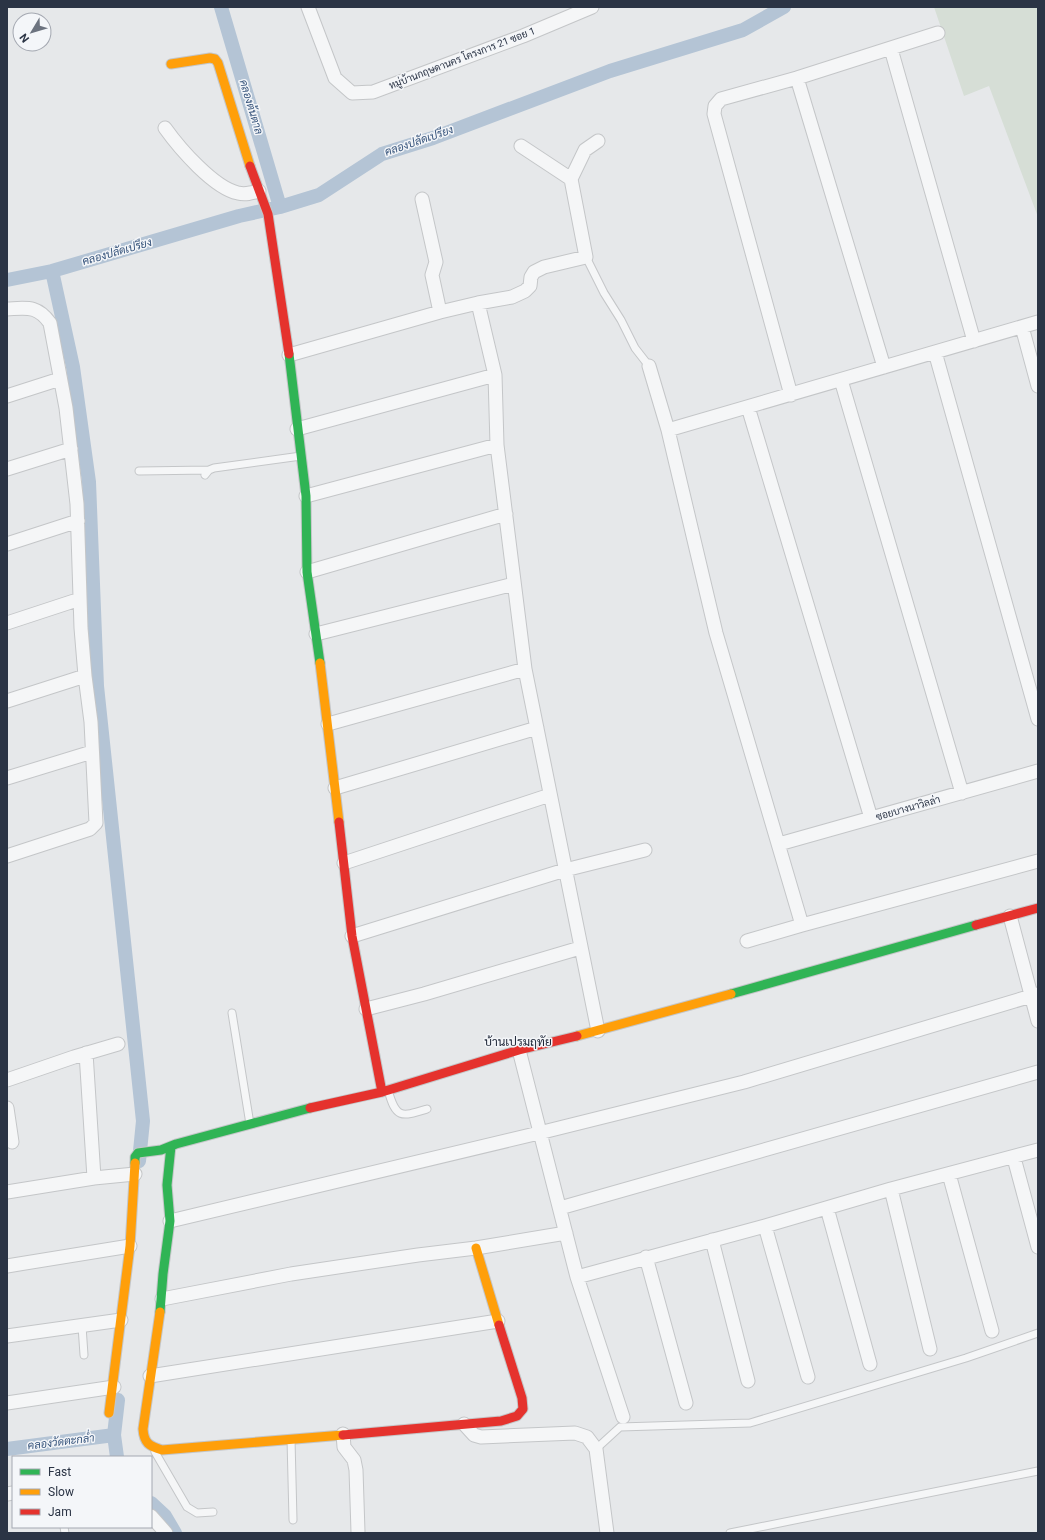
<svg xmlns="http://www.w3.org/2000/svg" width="1045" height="1540" font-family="Roboto,Sarabun,sans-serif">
  <rect width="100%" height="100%" fill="#e6e8ea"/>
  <path fill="#d6ded6" d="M934,7H1038V217L989,86L964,96Z"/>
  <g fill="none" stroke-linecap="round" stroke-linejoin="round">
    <path stroke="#b4c4d5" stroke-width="14" d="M221,7L280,207
      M52,271L73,367L89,482L97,686L143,1121L139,1161
      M7,280L52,271L239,216L280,207L319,195L382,154L433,138L610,71L743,30L784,7
      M7,1449L114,1435
      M117,1457L114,1435L118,1400
      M151,1503L165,1516L175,1533"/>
    <defs>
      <path id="lane" d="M586,257L604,293L621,320L635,348L649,366
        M139,471L209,470
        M205,475L209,470L214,468L301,456
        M232,1013L250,1124
        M388,1090C396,1119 401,1117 427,1109
        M82,1326L84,1355
        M291,1439L293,1520
        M596,1449L620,1427L750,1423L966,1358L1038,1333
        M155,1452L187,1507L197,1513L213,1512
        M64,1527L65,1533
        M730,1533L1038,1471"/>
      <path id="street" d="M308,7L335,78L352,93L373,92L523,36L592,7
        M891,49L974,341
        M797,78L884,367
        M165,128C180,149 214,188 238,193C245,195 252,193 259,191
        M571,179L585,150L598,141
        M422,199L436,262L432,275L440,312
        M478,303L495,375L497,445L525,669L598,1031
        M7,309C27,308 37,305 50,323L66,408L77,504L81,628L85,676L91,722L96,823L90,829L7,856
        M1022,327L1038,386
        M935,352L1038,719
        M289,355L440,312L478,303L512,297L525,291L530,286L531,277L534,272L544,267L586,257L571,179L521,146
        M649,366L668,430L716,633L802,925
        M841,380L962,793
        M791,395L714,114L715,106L721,99L797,78L938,33
        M7,396L60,379
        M748,407L871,818
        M297,429L495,375
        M668,430L1038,322
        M7,469L71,449
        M306,496L497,445
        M7,544L78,521
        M307,572L506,514
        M7,623L80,599
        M316,634L514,584
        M7,701L85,676
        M328,724L525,669
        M7,778L92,752
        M335,788L537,728
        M779,844L1038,771
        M344,863L550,795
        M1010,916L1038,1021
        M352,936L565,870L645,850
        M747,941L802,925L1038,861
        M366,1009L424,994L580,948
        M519,1050L577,1277L623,1417
        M86,1053L94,1178
        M7,1080L74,1057L118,1044
        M7,1108L12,1142
        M1014,1158L1038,1247
        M949,1174L992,1331
        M891,1189L930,1349
        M7,1192L94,1178L135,1174
        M560,1208L1038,1072
        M827,1208L870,1364
        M170,1221L539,1133L744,1082L1038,994
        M765,1226L808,1377
        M712,1240L748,1381
        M646,1257L686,1403
        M7,1266L130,1246
        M577,1277L765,1226L891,1189L1038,1150
        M162,1299L291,1274L418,1255L476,1248L566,1233
        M7,1336L121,1320
        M150,1376L498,1321
        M7,1403L114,1387
        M464,1424L474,1435L481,1437L575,1433L587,1437L596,1449L607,1533
        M343,1434L344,1447L354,1460L356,1470L358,1532
        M7,1494L13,1493
        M151,1516L166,1533"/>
      <path id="fast" d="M289,354L306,496L307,572L320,663
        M731,994L976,925
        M135,1163V1157L138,1153L161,1150L176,1144L310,1108
        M160,1312L163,1274L170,1221L167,1185L171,1146"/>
      <path id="slow" d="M171,64L210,58L215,59L218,63L250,166
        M320,663L339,822
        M577,1036L731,994
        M476,1248L499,1325
        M160,1312L143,1429C144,1443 149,1446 162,1450L343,1435
        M109,1413L130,1246L135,1163"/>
      <path id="jam" d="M250,166L268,214L289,354
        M339,822L352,936L382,1092
        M976,925L1038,908
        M310,1108L382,1092L519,1050L577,1036
        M343,1435L501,1421L517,1416L523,1409L522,1398L499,1325"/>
    </defs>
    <use href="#lane" stroke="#c4c6c8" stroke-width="9"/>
    <use href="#street" stroke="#c4c6c8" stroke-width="15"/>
    <use href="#fast" stroke="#c4c6c8" stroke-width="11"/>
    <use href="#slow" stroke="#c4c6c8" stroke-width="11"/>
    <use href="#jam" stroke="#c4c6c8" stroke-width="11"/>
    <use href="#lane" stroke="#f5f6f7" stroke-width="7"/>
    <use href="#street" stroke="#f5f6f7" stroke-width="13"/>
    <use href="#fast" stroke="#30b455" stroke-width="9"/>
    <use href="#slow" stroke="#ff9f0a" stroke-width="9"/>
    <use href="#jam" stroke="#e5322d" stroke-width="9"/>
  </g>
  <g text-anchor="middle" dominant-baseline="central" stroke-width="3" stroke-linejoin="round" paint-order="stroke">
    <g font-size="10" fill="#2b3445" stroke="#f4f6f9">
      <text transform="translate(462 58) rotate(-21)">หมู่บ้านกฤษดานคร โครงการ 21 ซอย 1</text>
      <text transform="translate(908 808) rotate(-16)">ซอยบางนาวิลล่า</text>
    </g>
    <g font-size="11" font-style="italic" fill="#34527a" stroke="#f4f6f9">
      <text transform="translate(251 107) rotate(73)">คลองต้นตาล</text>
      <text transform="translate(419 141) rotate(-19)">คลองปลัดเปรียง</text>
      <text transform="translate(117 252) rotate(-16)">คลองปลัดเปรียง</text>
      <text transform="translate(61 1442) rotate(-7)">คลองวัดตะกล่ำ</text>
    </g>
    <g font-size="12" fill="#1d2536" stroke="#f4f6f9">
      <text x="518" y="1042">บ้านเปรมฤทัย</text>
    </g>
  </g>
  <rect width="1045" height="1540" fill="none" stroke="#2b3445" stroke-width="16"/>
  <rect x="12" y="1456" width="140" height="72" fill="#f4f6f9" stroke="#a4a8b1"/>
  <rect x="20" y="1469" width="20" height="6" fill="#30b455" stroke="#a4a8b1"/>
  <text x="48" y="1476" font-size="12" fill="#2b3445">Fast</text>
  <rect x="20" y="1489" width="20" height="6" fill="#ff9f0a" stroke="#a4a8b1"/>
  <text x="48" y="1496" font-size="12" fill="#2b3445">Slow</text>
  <rect x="20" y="1509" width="20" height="6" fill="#e5322d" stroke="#a4a8b1"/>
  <text x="48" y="1516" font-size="12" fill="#2b3445">Jam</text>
  <g transform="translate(32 32) rotate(232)"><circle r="19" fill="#f4f6f9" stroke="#a4a8b1"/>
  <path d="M0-3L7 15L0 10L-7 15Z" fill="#6c737f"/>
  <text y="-6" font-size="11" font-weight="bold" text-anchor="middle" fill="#2b3445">N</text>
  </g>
</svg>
